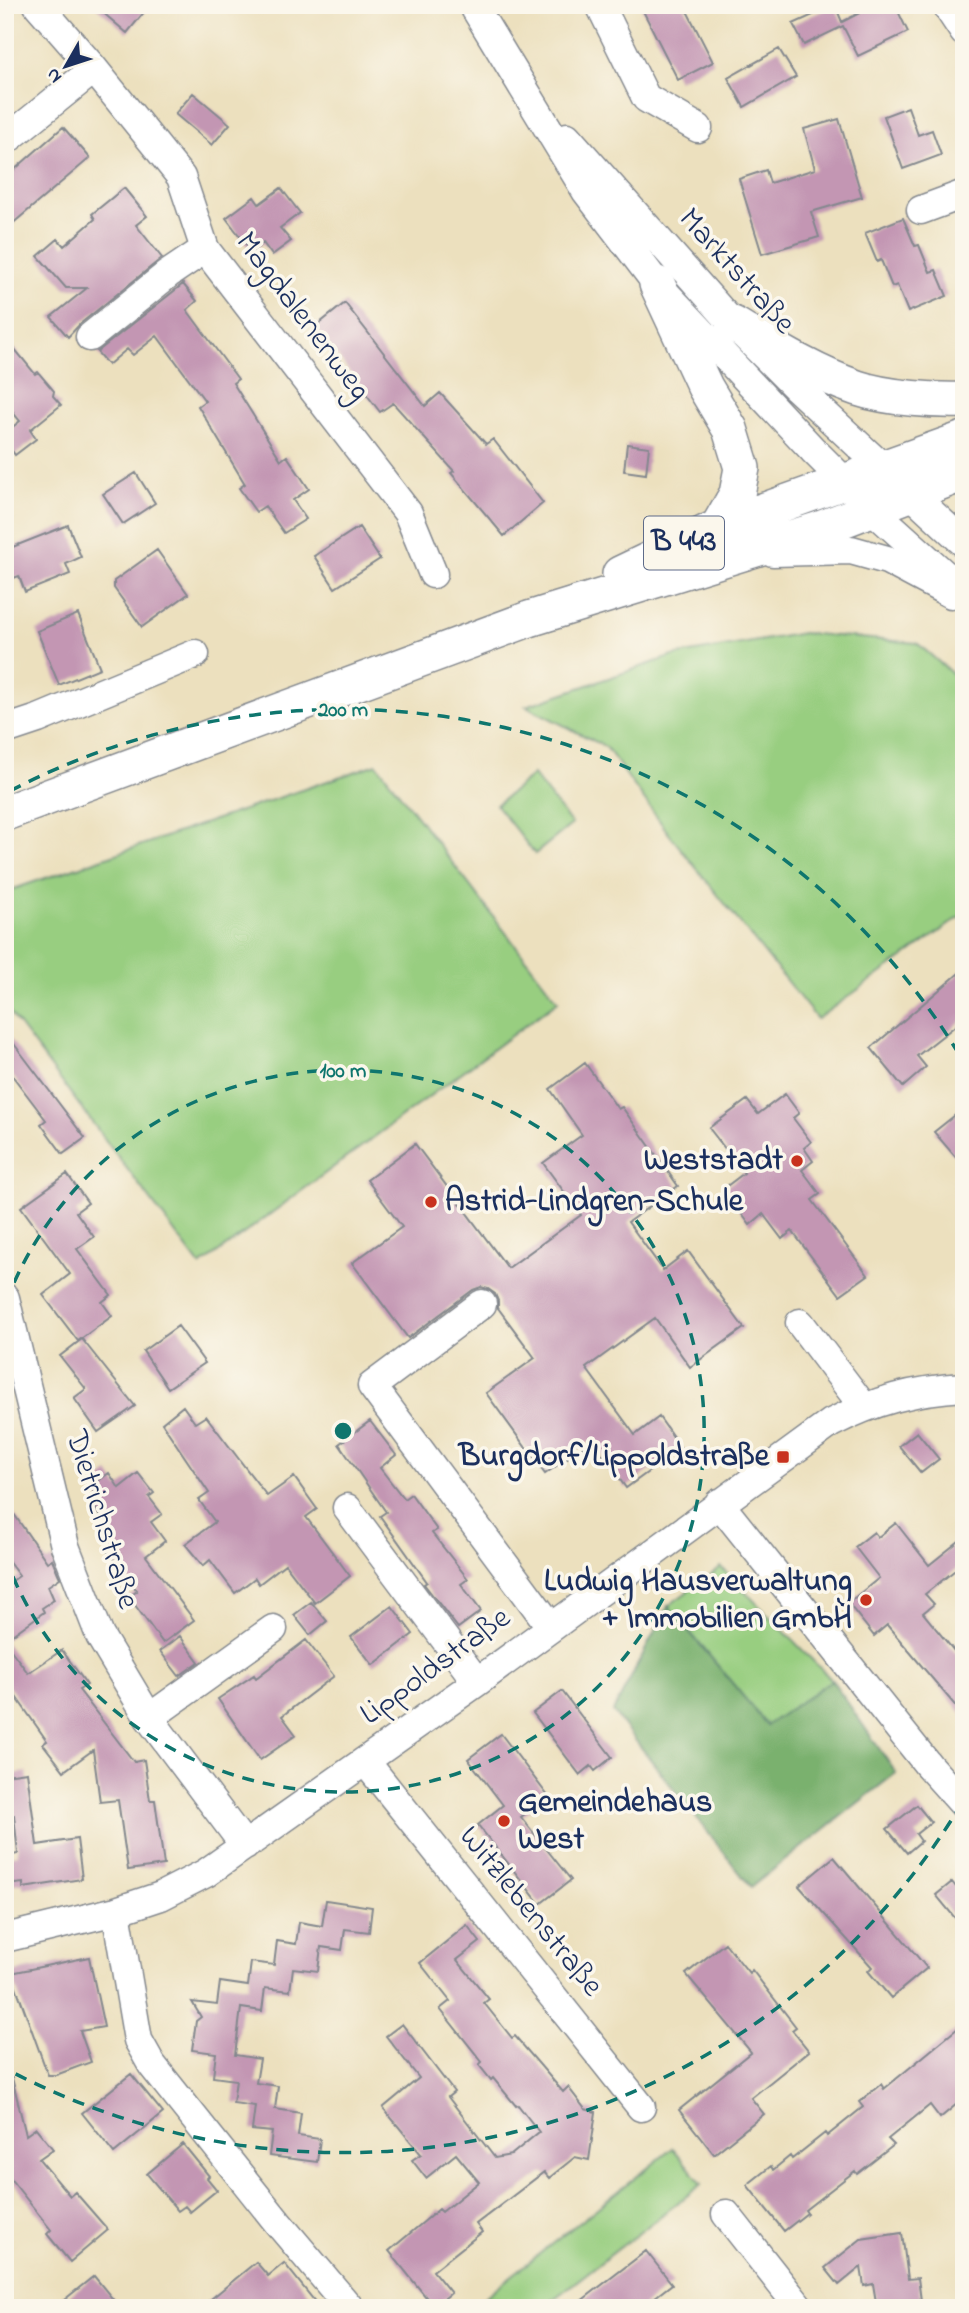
<svg xmlns="http://www.w3.org/2000/svg" width="969" height="2313" font-family="'Indie Flower',sans-serif">
  <rect width="100%" height="100%" fill="#fbf7ec"/>
  <filter id="ink" filterUnits="userSpaceOnUse"><feTurbulence type="fractalNoise" baseFrequency=".0143" numOctaves="2"/><feDisplacementMap in="SourceGraphic" scale="14" xChannelSelector="R" yChannelSelector="G"/><feConvolveMatrix kernelMatrix="1 2 1 2 8 2 1 2 1" color-interpolation-filters="sRGB"/></filter>
  <filter id="wash" filterUnits="userSpaceOnUse"><feTurbulence type="fractalNoise" baseFrequency=".00686" numOctaves="4" result="noise"/><feDisplacementMap in="SourceGraphic" scale="28" xChannelSelector="R" yChannelSelector="G"/><feGaussianBlur stdDeviation="1.57" result="paint"/><feColorMatrix in="noise" values="0 0 0 0 0 0 0 0 0 0 0 0 0 0 0 0 0 1.4 0 .05"/><feComposite in="paint" operator="in"/></filter>
  <g filter="url(#wash)">
    <rect width="100%" height="100%" fill="#ece0be"/>
    <path fill="#98ce80" stroke="#5a7e6f" stroke-width="2" d="M803,633L917,643L964,684V914L817,1019L669,834L606,747L526,706L673,656Z
      M377,764L558,1001L200,1266L5,1006V892Z
      M533,775L572,824L535,854L496,805Z
      M721,1567L832,1680L767,1726L668,1606Z
      M673,2148L702,2184L542,2308H471Z"/>
    <path fill="#7ab16e" stroke="#4a7066" stroke-width="2" d="M668,1606L767,1725L832,1680L896,1773L751,1887L613,1712Z"/>
    <g id="blocks">
      <path fill="#c396b3" d="M94,5H150L127,33Z
        M640,5H684L713,62L678,80Z
        M835,5L842,22L875,5H895L908,32L858,56L843,26L804,45L793,24Z
        M779,49L796,77L744,107L728,78Z
        M193,93L230,124L212,145L175,114Z
        M908,107L918,135L932,130L941,155L903,169L884,116Z
        M839,119L862,197L811,212L819,237L762,254L739,179L766,170L770,183L815,169L804,129Z
        M63,127L90,158L5,230V178Z
        M124,188L147,216L136,225L162,258L80,324L68,337L51,317L87,288H66L38,256L58,239L64,246L95,219L92,214Z
        M281,188L300,213L280,228L291,241L272,255L263,243L252,252L226,218L254,197L259,204Z
        M903,218L915,246L919,245L930,272L936,270L947,296L908,312L897,285L892,287L881,260L877,262L865,233Z
        M183,284L197,301L187,310L238,379L233,383L281,460L287,456L309,489L293,500L306,519L284,533L265,506L256,512L239,488L245,484L198,406L205,401L157,336L133,355L127,349L108,365L97,352Z
        M345,303L425,406L440,393L486,444L493,439L543,503L504,536L451,473L454,471L393,403L380,412L315,327Z
        M5,337L35,374L38,372L54,391L53,396L61,405L30,430L36,439L15,455L5,441V433L20,421L5,403Z
        M627,444L649,447L646,474L624,471Z
        M136,473L155,503L123,524L103,494Z
        M68,525L81,557L66,564L70,574L25,592L19,576L5,581V550Z
        M359,527L380,559L335,588L314,556Z
        M157,550L188,594L142,627L114,588V581Z
        M78,614L100,668L59,685L37,631Z
        M964,969V1019L917,1056L926,1067L903,1087L871,1048Z
        M5,1032L85,1138L63,1154L41,1124L46,1120L5,1066Z
        M585,1063L618,1109L622,1107L678,1186L628,1222L663,1270L688,1251L744,1328L690,1367L655,1318L586,1368L635,1435L659,1417L681,1448L626,1488L592,1440L545,1474L486,1393L535,1358L498,1308V1301L495,1294L488,1289L481,1287L473,1290L408,1338L352,1263L402,1227L367,1180L415,1144L508,1268L581,1215L543,1163L582,1135L550,1089Z
        M785,1094L799,1113L793,1118L811,1142L804,1148L813,1161L802,1170L820,1194L812,1200L868,1275L840,1295L792,1231L782,1239L763,1214L750,1225L723,1189L744,1173L709,1128L747,1100L758,1114Z
        M964,1108V1167L934,1132Z
        M67,1174L88,1203L76,1212L94,1237L77,1249L111,1295L102,1302L112,1316L78,1341L43,1295L70,1274L21,1207Z
        M178,1326L205,1363L168,1388L143,1351Z
        M82,1339L135,1406L98,1432L74,1398L86,1389L60,1356Z
        M183,1406L195,1423L206,1416L267,1496L294,1477L317,1509L306,1517L350,1576L315,1603L285,1564L259,1584L255,1578L235,1593L210,1560L203,1566L185,1544L215,1522L199,1500L209,1493L162,1423Z
        M370,1421L396,1455L380,1468L404,1499L411,1494L437,1530L432,1533L468,1579L461,1584L481,1611L458,1628L424,1584L427,1582L380,1516L386,1512L339,1444Z
        M917,1432L939,1459L921,1473L899,1446Z
        M109,1473L119,1488L138,1473L154,1493L149,1497L162,1514L151,1522L165,1541L146,1556L194,1620L163,1643L129,1597L137,1591L107,1551L113,1546L100,1529L106,1524L94,1506L101,1501L90,1487Z
        M5,1501L47,1562L52,1559L60,1578L48,1586L54,1600L42,1608L44,1612L5,1640V1586L19,1576L5,1557Z
        M896,1523L929,1565L964,1537V1563L925,1594L934,1604L923,1613L964,1663V1716L887,1625L874,1636L848,1603L879,1578L855,1547L874,1532L878,1537Z
        M311,1602L327,1621L310,1635L294,1615Z
        M392,1606L413,1634L373,1665L351,1637Z
        M180,1636L199,1662L179,1676L160,1651Z
        M306,1640L334,1676L282,1716L296,1735L260,1760L218,1699L254,1675L256,1678Z
        M5,1642L28,1673L62,1650L87,1685L79,1690L134,1762L144,1760L150,1800H155L164,1865L128,1870L118,1800L100,1802L93,1750L64,1771L43,1744L47,1741L5,1681Z
        M562,1691L612,1757L595,1771L591,1766L580,1775L533,1713Z
        M501,1734L548,1796L521,1817L571,1880L540,1904L478,1825L503,1805L468,1759Z
        M27,1772L37,1845L77,1839L82,1879L23,1888V1883L5,1885L7,1856L18,1854L14,1815L5,1816V1775Z
        M917,1805L931,1822L916,1834L921,1841L907,1853L887,1829Z
        M834,1857L927,1968L891,1998L868,1971L872,1967L799,1886Z
        M952,1882L964,1897V1929L936,1895Z
        M326,1900L372,1907L369,1932L345,1929L342,1950L321,1947L318,1971L293,1968L290,1991L265,1988L262,2011L241,2008L235,2055L260,2059L256,2083L278,2086L275,2109L301,2113L298,2136L320,2139L317,2162L269,2156L272,2132L252,2130L255,2106L233,2103L236,2080L213,2077L216,2053L192,2050L196,2021L201,2017L192,2002L217,2005L220,1982L248,1986L251,1962L274,1965L277,1941L296,1944L299,1922L322,1926Z
        M467,1925L480,1942L457,1960L489,1999L484,2003L512,2038L515,2036L563,2092L568,2087L585,2109L596,2112L589,2160L575,2157L549,2178L544,2172L476,2224L482,2232L433,2271L451,2293L434,2307L389,2251L439,2209L442,2212L479,2182L456,2154L426,2178L412,2160L421,2154L383,2108L419,2078L386,2036L402,2024L454,2092L448,2097L495,2158L511,2155L539,2132L518,2105L516,2106L493,2078L491,2080L479,2065L482,2062L440,2009L450,2001L420,1963Z
        M725,1943L749,1973L752,1970L796,2027L792,2030L809,2051L751,2098L764,2114L714,2154L679,2110L751,2052L686,1974Z
        M89,1957L104,2027L80,2031L91,2062L56,2075H48L11,1973Z
        M964,2023V2098L940,2118L930,2105L888,2139L894,2145L857,2174L855,2171L805,2210L807,2213L784,2231L747,2185L771,2166L773,2170L790,2156L792,2159L825,2133L827,2136L863,2107L859,2102L881,2084L884,2089Z
        M131,2074L163,2113L114,2153L82,2113Z
        M12,2078L26,2135L36,2128L53,2149L39,2159L70,2196L75,2192L108,2230L70,2262L47,2234L51,2230L5,2172V2079Z
        M183,2144L209,2176L207,2178L217,2190L190,2212L185,2206L178,2211L147,2174Z
        M902,2233L908,2279L918,2278L922,2308H877L873,2284L864,2286L861,2267L839,2285L825,2268L861,2239Z
        M646,2251L672,2284L641,2308H572Z
        M256,2262L268,2276L284,2263L320,2308H200Z
        M94,2276L120,2308H54Z"/>
    </g>
  </g>
  <g filter="url(#ink)">
    <use href="#blocks" fill-opacity="0" stroke="#84888e" stroke-width="2"/>
    <g fill="none" stroke-linecap="round" stroke-linejoin="round">
      <defs>
        <path id="minor" d="M38,5L94,69L181,177L205,249L408,513L433,574
          M473,5L586,191L657,284L813,450L872,509L964,592
          M600,5L646,98L698,128
          M946,5L964,32
          M567,137L733,324L796,387L964,543
          M5,141L94,69
          M921,210L964,194
          M90,337L168,274L205,249
          M773,552L851,550L887,560L951,594
          M5,730L38,719L195,654
          M5,1298L65,1546L100,1636L149,1718L245,1846
          M482,1304L372,1386L551,1627
          M800,1323L863,1406
          M719,1503L929,1766L964,1805
          M347,1508L477,1682
          M149,1718L273,1629
          M365,1761L641,2107
          M116,1911L138,2040L152,2065L278,2223L350,2308
          M5,1938L116,1911L161,1896L206,1873L477,1682L831,1423C876,1400 914,1390 964,1387
          M726,2214L800,2308"/>
        <path id="major" d="M657,284L705,387L730,429L742,468L737,494L718,527
          M733,324C772,347 813,373 857,388C887,398 933,401 964,400
          M620,574L718,527L964,439
          M5,813L529,619L817,530L964,473"/>
      </defs>
      <use href="#minor" stroke="#84888e" stroke-width="31"/>
      <use href="#major" stroke="#84888e" stroke-width="38"/>
      <use href="#minor" stroke="#fff" stroke-width="28"/>
      <use href="#major" stroke="#fff" stroke-width="35"/>
    </g>
  </g>
  <g fill="none" stroke="#0f766e" stroke-width="3.5" stroke-dasharray="12 9">
    <path d="M6 1302A361 361 0 1 1 6 1560"/>
    <path d="M962 1803A722 722 0 0 1 10 2071M10 791A722 722 0 0 1 962 1059"/>
  </g>
  <g fill="#c8321e" stroke="#fbf7ec" stroke-width="2.5">
    <circle cx="797" cy="1161" r="7"/>
    <circle cx="431" cy="1202" r="7"/>
    <rect x="776" y="1450" width="14" height="14" rx="3.5"/>
    <circle cx="866" cy="1600" r="7"/>
    <circle cx="504" cy="1821" r="7"/>
  </g>
  <g text-anchor="middle" dominant-baseline="central" stroke-width="7" stroke-linejoin="round" paint-order="stroke">
    <rect fill="#fbf7ec" stroke="#5e6b89" stroke-width="2" x="644" y="516.5" width="80" height="53" rx="5"/>
    <g font-size="30" font-weight="bold" fill="#1b2f5e">
      <text x="684" y="543">B 443</text>
    </g>
    <g font-size="32" fill="#1b2f5e" stroke="#fbf7ec">
      <text transform="translate(736 272) rotate(48)">Marktstraße</text>
      <text transform="translate(302 317) rotate(53)">Magdalenenweg</text>
      <text transform="translate(101 1520) rotate(73)">Dietrichstraße</text>
      <text transform="translate(436 1667) rotate(-36)">Lippoldstraße</text>
      <text transform="translate(530 1912) rotate(51)">Witzlebenstraße</text>
    </g>
    <g font-size="32" font-weight="bold" fill="#1b2f5e" stroke="#fbf7ec" text-anchor="end">
      <text x="783" y="1161">Weststadt</text>
      <text x="445" y="1202" text-anchor="start">Astrid-Lindgren-Schule</text>
      <text x="769" y="1457">Burgdorf/Lippoldstraße</text>
      <text x="852" y="1582">Ludwig Hausverwaltung<tspan x="852" dy="37">+ Immobilien GmbH</tspan></text>
      <text x="518" y="1803" text-anchor="start">Gemeindehaus<tspan x="518" dy="37">West</tspan></text>
    </g>
  </g>
  <circle cx="343" cy="1431" r="10" fill="#0f766e" stroke="#fbf7ec" stroke-width="3.5"/>
  <g font-size="21" text-anchor="middle" font-weight="bold" fill="#0f766e" stroke="#fbf7ec" stroke-width="7" stroke-linejoin="round" paint-order="stroke">
    <text x="343" y="716">200 m</text>
    <text x="343" y="1077">100 m</text>
  </g>
  <rect width="969" height="2313" fill="none" stroke="#fbf7ec" stroke-width="28"/>
  <g transform="translate(66 66) rotate(231)" stroke="#fbf7ec" stroke-width="5" paint-order="stroke">
  <path d="M0-5L12 26L0 18L-12 26Z" fill="#1b2f5e"/>
  <text y="-10" font-size="19" font-weight="bold" text-anchor="middle" fill="#1b2f5e">N</text>
  </g>
</svg>
